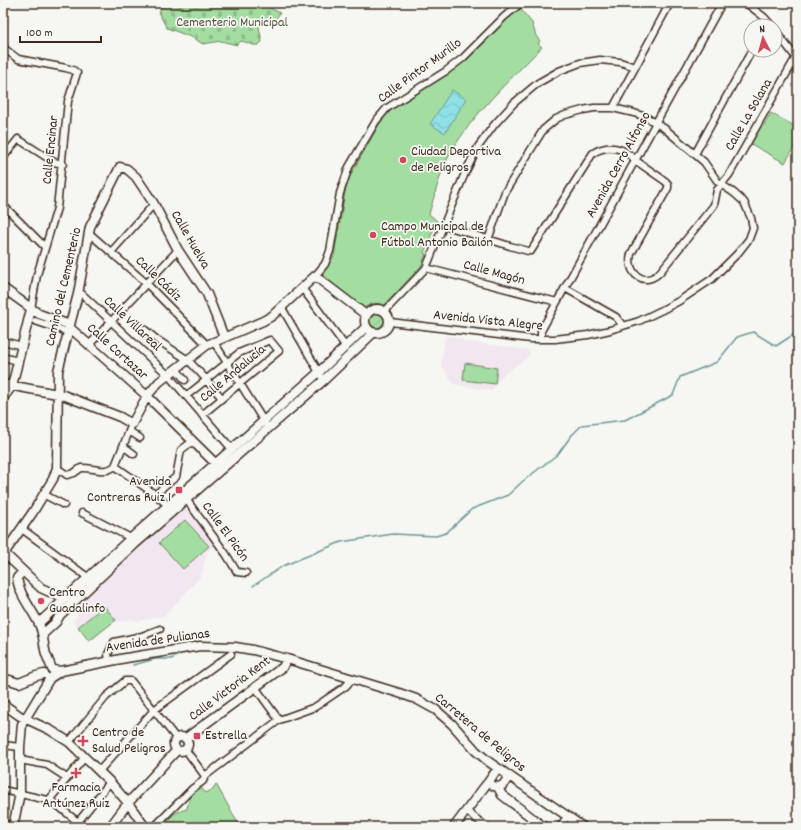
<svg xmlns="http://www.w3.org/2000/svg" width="801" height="830" font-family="Dekko,sans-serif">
  <defs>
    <pattern id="cemetery-stones" width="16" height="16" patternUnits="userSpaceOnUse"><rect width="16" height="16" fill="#a4dda2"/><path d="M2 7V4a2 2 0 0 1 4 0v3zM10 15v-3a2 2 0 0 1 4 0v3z" fill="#8ebe8b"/></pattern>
    <pattern id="garden-furrows" width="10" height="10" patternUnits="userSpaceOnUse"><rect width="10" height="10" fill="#a4dda2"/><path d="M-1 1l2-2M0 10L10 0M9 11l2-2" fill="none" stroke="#8ebe8b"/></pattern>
    <pattern id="water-waves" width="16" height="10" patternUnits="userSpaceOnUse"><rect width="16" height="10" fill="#8fe1e7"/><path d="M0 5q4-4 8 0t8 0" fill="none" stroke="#7cc1c6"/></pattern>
  </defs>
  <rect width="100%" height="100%" fill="#f6f6f2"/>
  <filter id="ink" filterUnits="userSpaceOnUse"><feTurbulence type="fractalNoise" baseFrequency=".025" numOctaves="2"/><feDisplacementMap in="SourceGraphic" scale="8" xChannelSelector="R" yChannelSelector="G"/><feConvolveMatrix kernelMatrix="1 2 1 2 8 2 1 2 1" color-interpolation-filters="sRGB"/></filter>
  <g filter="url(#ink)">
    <path fill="#f2e6f0" d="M445,336L458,338V339H462V341L529,350V356L504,374L491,391L454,384L441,365Z
      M186,504L217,545L210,549L207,552L201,576L164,616L138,621L131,619L112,623L89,643L73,620L78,616L72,608Z"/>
    <path fill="#a4dda2" stroke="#708460" d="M519,7L532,23L536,36L540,41L538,44L542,47C509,81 473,113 450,154C440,172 435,194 429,214L437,221L424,253L426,254L421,266L385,305C376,302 370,303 363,309L324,279L323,274L334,256L345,192L350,176L380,123L386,115L395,107L453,70Z
      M771,113L798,128V140L785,163L751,144L762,125L763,126Z
      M465,363L497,368L495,384L463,380Z
      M185,520L209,546L183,569L159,543Z
      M104,606L116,620L89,641L78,627Z
      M216,784L240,827H159L177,812L187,809L190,795L201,787L205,793L212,790Z"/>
    <path fill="url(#cemetery-stones)" stroke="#708460" d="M162,3H261L280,13C275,20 272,24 263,22L259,27L262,42L258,45C252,46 247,42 241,41L237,45L221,41L203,44L191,37L167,28L159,14Z"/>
    <path fill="url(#garden-furrows)" stroke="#708460" d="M369 321a8 8 0 1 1 16 0a8 8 0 1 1-16 0Z"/>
    <path fill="url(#water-waves)" stroke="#6d9897" d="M452,90L466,99L445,133L430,124Z"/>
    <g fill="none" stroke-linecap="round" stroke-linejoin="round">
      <path stroke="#6d9897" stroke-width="1.5" d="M253,586L283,566L341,542L393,534L436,536L446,533L472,509L508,495L523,481L558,454L571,436L582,425L625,420L673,395L680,377L717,362L737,337L753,332L776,346L793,335L798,330
        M133,665L155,659H171L181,654"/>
      <defs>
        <path id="minor" d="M746,3L764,17L772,26
          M775,30L797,59
          M3,46L5,49L18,59L66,68L73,70L77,73L68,101L57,208L37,275L31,309
          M613,108L670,3
          M695,154L752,50
          M3,158L18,139L54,162L63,164
          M3,205L45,247
          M443,225L510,246L528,251H531L593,153C608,144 624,147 635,160L665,181L668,184V188L631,254C626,274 645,288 660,272L710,210L714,205L717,190L729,175L796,57
          M89,233L146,283L207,345
          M112,251L154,204
          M426,268L557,302
          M315,276L325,264L330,251L340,193L349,167L376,121L387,108L446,71L463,58L504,17L521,3
          M302,288L346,347
          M565,288L616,317L623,326
          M78,294H82L168,375L231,448
          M282,308L321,376
          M385,311L426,268L465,173L478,147L494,125L514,103L538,83L559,71L580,63L600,60L620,62L635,67
          M35,321L68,332
          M390,322L531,339H555L588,335L610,330L639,321L662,310L679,301L712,279L738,253L749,239L753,228L751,218L744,202L734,193L718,182L704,162L664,128L646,117L634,113L613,108H594L583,110L565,115L556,119L543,130L505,192L488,240
          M144,329L156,339L188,360L205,378
          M541,339V331L557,302L722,3
          M3,341L22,346
          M214,342L268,428
          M89,345L178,250
          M3,357L18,361
          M176,369L185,380
          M207,381L222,398
          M186,396L205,381
          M202,415L279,351L270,340L239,353L208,378
          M129,431L140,438
          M123,446L134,454
          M115,466L156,495L171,508
          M57,468L67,475L74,473L81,468C93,467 105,475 115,466L132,424
          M43,494L64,505
          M156,495L164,486L176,477L181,450L193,441
          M186,499L226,554L237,572L246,573
          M82,513L127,536L133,541
          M22,529L86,576L91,581
          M109,661L108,654L114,642L142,636L160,629
          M255,687L279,720
          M69,742L106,697L125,681H131L176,738
          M3,745L20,747
          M185,749L205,776
          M20,760L47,765L67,778
          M99,771L154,710L231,654
          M3,790L52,801L78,822
          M49,800L85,757
          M466,811L487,827
          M74,827L110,782
          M154,827L192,789L203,781L205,776L279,720L315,707L346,686L352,679
          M560,827L564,821"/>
        <path id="tertiary" d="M3,288L39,314L70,325
          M365 321a12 12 0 1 1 24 0a12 12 0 1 1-24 0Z
          M69,327L147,396L215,463
          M3,384L63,395L120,417L132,424L147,396L159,382L207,345L263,321L272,316L315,276L366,315
          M3,398L12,386L31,309
          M4,553L41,588L65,599
          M3,555L33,512L53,479L57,468L58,371L78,294L90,227L120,167L127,169L136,177L154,204L178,250L207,294L224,337
          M23,571L17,578C19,595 32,609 39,624C44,634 43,644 46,654C48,659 50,664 52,669
          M39,623L130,539L318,373L366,327
          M43,634L56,622L60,615L135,544L324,380L373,333
          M53,670L61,671L126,658L200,646L235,647L253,650L287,659L399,693L416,699L436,710L452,724L476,751L489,762L583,827
          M3,678L19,683L36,676L44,674
          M3,704L20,716L50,730L69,742L110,782L128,803L145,827
          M174 744a7 7 0 1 1 14 0a7 7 0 1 1-14 0Z
          M186,738L283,667L287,659
          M494,786C503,789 505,782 509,776
          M498,787L502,795L544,827
          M3,825L14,827
          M13,827L20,793V747L22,724L50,678L61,671
          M110,827L128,803L177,750
          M454,827L485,786C490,781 493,774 498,769"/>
      </defs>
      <use href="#minor" stroke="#3b2a1e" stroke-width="9"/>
      <use href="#tertiary" stroke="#3b2a1e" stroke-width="11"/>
      <use href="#minor" stroke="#f6f6f2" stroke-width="6"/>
      <use href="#tertiary" stroke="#f6f6f2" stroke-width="8"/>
    </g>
  </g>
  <g fill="#d1495b" stroke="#f6f6f2" stroke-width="1.5">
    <circle cx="403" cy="160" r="4"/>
    <circle cx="373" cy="235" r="4"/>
    <rect x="175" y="486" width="8" height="8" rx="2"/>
    <circle cx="41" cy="601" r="4"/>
    <rect x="193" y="732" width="8" height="8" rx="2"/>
    <path d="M81 735h4v4h4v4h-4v4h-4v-4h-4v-4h4z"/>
    <path d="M74 767h4v4h4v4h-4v4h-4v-4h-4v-4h4z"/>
  </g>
  <g text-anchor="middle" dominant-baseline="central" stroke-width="3.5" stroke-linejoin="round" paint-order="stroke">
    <g font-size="14" fill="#55573f" stroke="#f6f6f2">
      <text x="232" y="23">Cementerio Municipal</text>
    </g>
    <g font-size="14" fill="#3b2a1e" stroke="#f6f6f2">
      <text transform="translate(420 71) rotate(-36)">Calle Pintor Murillo</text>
      <text transform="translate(749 115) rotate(-60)">Calle La Solana</text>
      <text transform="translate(51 150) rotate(-84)">Calle Encinar</text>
      <text transform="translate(619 165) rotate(-61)">Avenida Cerro Alfonso</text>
      <text transform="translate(190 240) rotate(60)">Calle Huelva</text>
      <text transform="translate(494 273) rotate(15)">Calle Magón</text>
      <text transform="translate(158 279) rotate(44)">Calle Cádiz</text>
      <text transform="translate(64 287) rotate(-77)">Camino del Cementerio</text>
      <text transform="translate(488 321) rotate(6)">Avenida Vista Alegre</text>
      <text transform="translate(132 324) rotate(43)">Calle Villareal</text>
      <text transform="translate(117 352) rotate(42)">Calle Cortazar</text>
      <text transform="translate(233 374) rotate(-40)">Calle Andalucía</text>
      <text transform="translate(225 532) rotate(54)">Calle El Picón</text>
      <text transform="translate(158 641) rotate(-8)">Avenida de Pulianas</text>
      <text transform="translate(230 689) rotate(-37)">Calle Victoria Kent</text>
      <text transform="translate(480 733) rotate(40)">Carretera de Peligros</text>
    </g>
    <g font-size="14" fill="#3b2a1e" stroke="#f6f6f2" text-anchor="start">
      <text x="411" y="152">Ciudad Deportiva<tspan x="411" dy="16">de Peligros</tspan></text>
      <text x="381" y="227">Campo Municipal de<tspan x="381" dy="16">Fútbol Antonio Bailón</tspan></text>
      <text x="171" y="482" text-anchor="end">Avenida<tspan x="171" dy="16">Contreras Ruiz 1</tspan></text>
      <text x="49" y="593">Centro<tspan x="49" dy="16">Guadalinfo</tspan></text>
      <text x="92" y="733">Centro de<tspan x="92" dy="16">Salud Peligros</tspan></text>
      <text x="205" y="736">Estrella</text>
      <text x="76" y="788" text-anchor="middle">Farmacia<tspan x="76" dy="16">Antúnez Ruiz</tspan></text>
    </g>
  </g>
  <rect width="801" height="830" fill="none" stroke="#f6f6f2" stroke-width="16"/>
  <rect x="8" y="8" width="785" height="814" fill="none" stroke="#3b2a1e" stroke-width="1.5" filter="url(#ink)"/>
  <g transform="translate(763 38) rotate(354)"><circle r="19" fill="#f6f6f2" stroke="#aba49d"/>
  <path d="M0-3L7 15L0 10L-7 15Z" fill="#d1495b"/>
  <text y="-6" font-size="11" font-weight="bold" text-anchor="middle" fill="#3b2a1e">N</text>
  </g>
  <path d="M20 36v6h81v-6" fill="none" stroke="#3b2a1e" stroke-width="2"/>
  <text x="26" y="36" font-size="12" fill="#3b2a1e" stroke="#f6f6f2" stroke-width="3" paint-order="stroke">100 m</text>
</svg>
